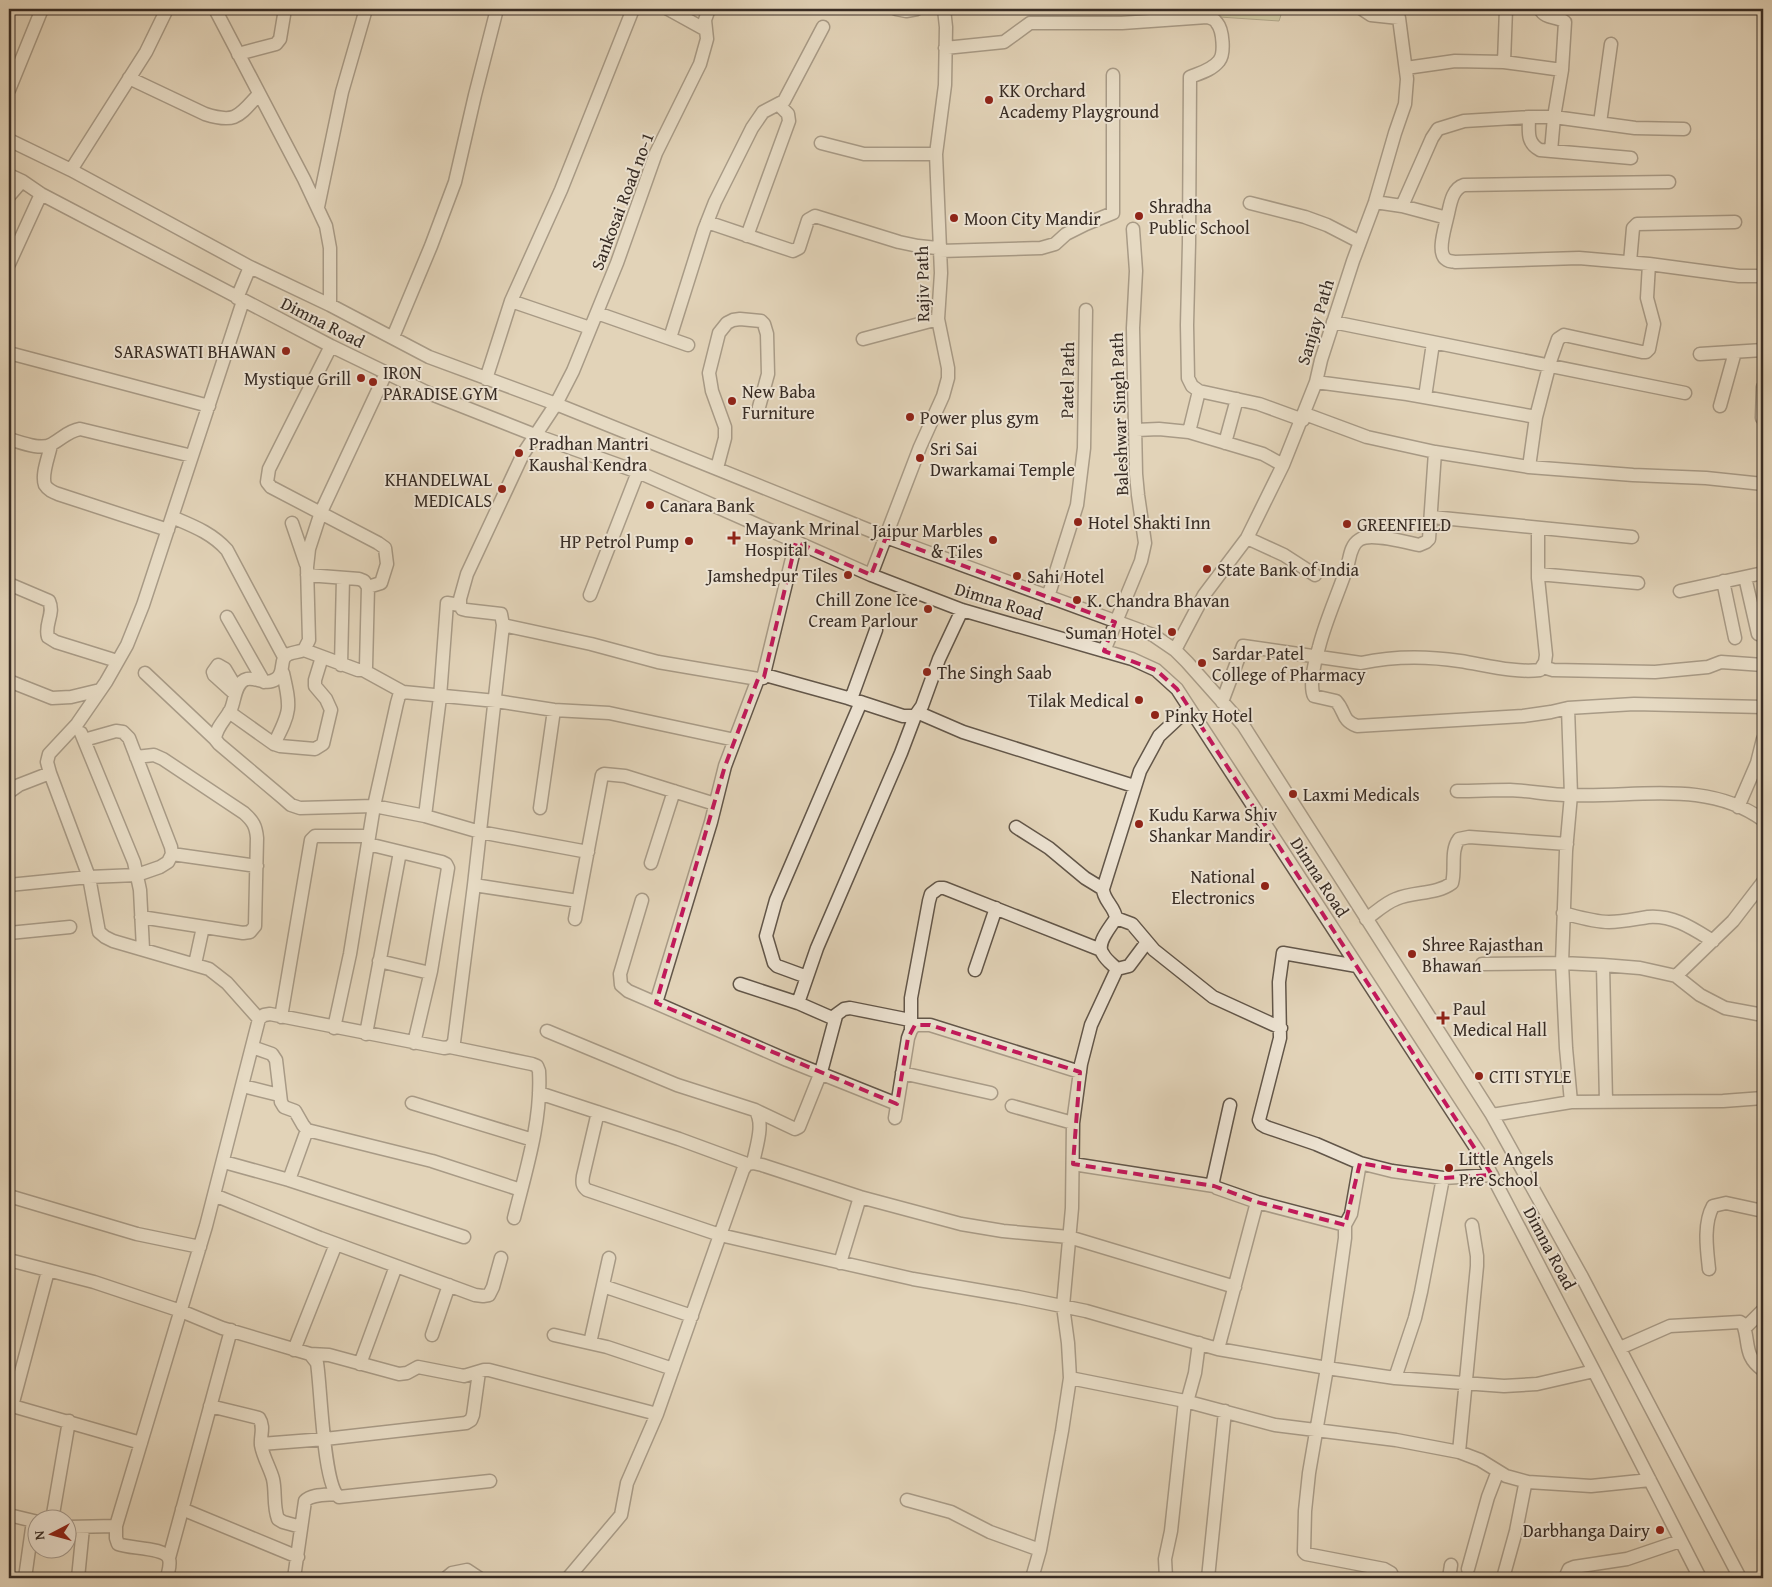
<svg xmlns="http://www.w3.org/2000/svg" width="1772" height="1587" font-family="'Gentium Book Plus',serif">
  <rect width="100%" height="100%" fill="#e2d3b8"/>
  <filter id="stains"><feTurbulence type="fractalNoise" baseFrequency=".004" numOctaves="4"/><feColorMatrix values="0 0 0 0 .2 0 0 0 0 .09 0 0 0 0 .02 0 0 0 .5 -.17"/></filter>
  <radialGradient id="worn" r=".72"><stop offset=".6" stop-color="#630" stop-opacity="0"/><stop offset="1" stop-color="#630" stop-opacity=".3"/></radialGradient>
  <path fill="#b7bb8c" stroke="#787458" d="M1100,9H1283L1279,21Z"/>
  <g fill="none" stroke-linecap="round" stroke-linejoin="round">
    <defs>
      <path id="minor" d="M215,9L304,179L326,226L330,248V305
        M668,9L706,30
        M896,9L906,11L917,9
        M1540,9C1545,19 1557,16 1565,22L1562,70
        M945,48L1004,42L1030,23H1122L1207,17C1211,18 1215,19 1217,23C1223,30 1225,54 1219,61C1212,70 1200,73 1190,77L1189,243L1187,325L1188,378L1192,386L1199,391L1259,404L1303,420
        M238,54L276,44L280,39L285,9
        M1504,62L1506,9
        M1406,68L1455,61L1504,62L1562,70L1554,117L1635,128L1684,129
        M129,78L205,114C236,124 239,116 259,94
        M9,90L42,9
        M1529,117H1554L1551,151
        M1600,123L1611,44
        M9,140L71,170L250,267L330,305L429,357L556,404L886,537L1153,635L1175,650L1187,662L1243,725L1492,1115L1582,1277L1740,1578
        M821,143L864,154H936
        M71,170L146,52L167,9
        M9,175L22,181L41,194L331,346L426,392L535,435L638,472L871,575L962,610L1132,659L1156,670L1177,689L1485,1162L1594,1371L1700,1578
        M9,196L22,181
        M1375,202L1402,206L1447,218C1445,228 1436,254 1447,260C1450,262 1453,261 1455,262L1579,258L1649,264L1739,276H1763
        M1250,203L1305,217L1327,225L1360,242
        M1402,206L1432,138L1438,129L1464,121L1529,117C1529,130 1526,143 1540,150L1631,158
        M318,207L342,92L366,9
        M1447,218C1450,207 1451,189 1464,185L1669,182
        M707,222L793,251L799,248L808,220L815,216L899,242L918,246L937,248L940,251L1041,248L1055,244L1066,234L1086,224L1113,213V75
        M747,236L789,121L788,114L779,105
        M1630,262L1633,228L1637,224L1735,222
        M9,264L41,194
        M237,298L250,267
        M243,301L143,605L127,645L106,682L77,724L49,754L47,762L50,773L89,877L99,932L105,937L113,941L209,969L227,983L259,1019
        M511,301L590,328
        M597,313L688,345
        M1333,322L1685,393
        M393,337L431,246L455,182L475,95L497,9
        M670,338L704,230L715,202L752,128L763,112L784,101L823,27
        M863,339L938,319
        M331,346L269,469L267,482L271,487L378,543L385,548L387,564L381,583L368,587
        M9,353L209,406
        M1700,354L1763,350
        M386,373L321,512L309,549L307,567L309,640L304,650C299,652 294,652 289,654C278,658 286,673 276,679C266,686 257,677 247,679C235,682 235,700 231,709C226,719 216,727 215,739L219,744L283,798L291,805L300,808L374,806L425,816L480,832L588,852
        M486,379L511,301L561,190L633,9
        M1316,382L1407,394L1536,417
        M1425,397L1433,343
        M1720,406L1735,352
        M1305,414L1367,437L1435,452L1529,467L1536,417L1551,359L1558,339L1564,335L1642,352H1646L1649,349L1654,324L1647,298L1649,264
        M1762,418L1763,387
        M1136,430L1159,429L1189,432L1199,391
        M1189,432L1263,454L1283,465
        M9,439C20,442 41,451 52,444C63,438 68,431 80,429L192,456
        M1225,443L1237,399
        M51,445C49,456 41,474 45,485C48,490 53,492 58,494L168,530
        M1435,452L1429,539L1426,542L1419,545C1405,542 1370,532 1359,540C1351,545 1350,556 1348,564C1339,592 1326,619 1319,647C1315,659 1309,686 1314,696L1336,701C1346,712 1341,720 1357,726L1523,716L1551,712L1568,708L1634,704L1763,707
        M1529,467L1633,475L1706,478L1763,484
        M717,468L725,438V427L712,391L709,373L719,333L727,323L733,320L740,319L761,321L764,324L767,334L768,374L759,407
        M172,517C193,526 212,533 227,550L284,657
        M1432,517L1632,537
        M292,523L306,564
        M1247,538L1284,555L1315,575
        M1538,574L1638,583
        M871,575L920,447L943,396L948,378V368L938,319L941,273L936,154L945,85L946,27L944,9
        M1745,577L1758,634
        M1723,581L1735,638
        M9,584L49,601C55,614 44,624 48,637L56,642L117,661
        M1680,591L1763,573
        M590,595L638,472
        M1048,597L1077,505L1084,448L1086,310
        M227,617L264,682
        M503,625L591,644L658,662L758,679L763,678L796,542
        M304,650L358,670H363L366,667L368,587L364,581L359,579L307,575
        M1175,650L1204,595L1247,538L1283,465L1316,382L1321,360L1353,261L1375,202L1395,133L1405,104L1407,79L1399,18L1371,15L1362,9
        M1104,651L1141,561L1145,543L1138,495L1136,474L1133,328L1136,271L1133,229
        M341,665L343,578
        M1543,667L1553,670L1655,672L1708,667L1721,662L1763,665
        M363,670L403,692
        M145,673L215,739
        M765,675L848,698L903,716H915L922,706L939,659L962,610
        M9,681L52,698L71,697L100,690
        M235,694L214,675L213,672L218,665L225,669L237,689
        M851,699L876,630
        M1222,702L1243,646L1361,663C1393,656 1427,656 1460,661C1486,665 1514,673 1540,670L1545,662L1546,655L1538,578V528
        M1568,708L1571,795L1566,851L1562,963L1566,1048L1571,1102
        M229,712L274,744L280,746L315,749L323,744L331,710L326,699L315,686V680L322,657
        M919,713L963,732L1134,786
        M81,733L134,862L140,890L143,949
        M274,744C291,711 291,708 283,673
        M136,757L154,755L163,759L244,813C253,821 256,826 257,838L255,926L250,932L243,933L141,917
        M1457,791C1475,791 1493,790 1510,790C1531,791 1551,795 1571,795C1636,798 1706,779 1763,820
        M9,792L19,785L50,773
        M1738,807L1757,763L1763,739
        M540,808L554,710
        M425,816L440,697L447,603L460,605
        M1016,827L1049,848L1085,878L1103,889
        M368,844L442,862L446,864L448,868L431,971L414,1043
        M172,854L257,866
        M651,863L674,791
        M9,885L89,877L137,875L160,867L168,862L172,854L171,847L129,738L123,732L116,731L84,740
        M474,885L578,901
        M642,900L620,974L621,985L628,991L787,1060L897,1104
        M1563,913C1578,917 1594,922 1609,922C1622,922 1635,919 1648,917C1673,915 1692,928 1713,941
        M1116,918L1132,924L1154,950L1213,997L1281,1028
        M575,919L602,775L604,774L625,776L715,804
        M1366,919C1375,913 1385,903 1396,899C1414,891 1436,895 1452,883C1456,869 1450,851 1459,839L1469,837L1567,844
        M9,933L70,927
        M379,961L430,973
        M195,964L203,927
        M1482,964L1562,963L1603,965L1606,1101
        M1603,965L1640,968L1676,976L1700,995L1725,1008L1763,1015
        M1357,966L1283,953L1279,982L1280,1038L1259,1120L1261,1124L1266,1127L1316,1144L1360,1163
        M1117,969L1129,966L1147,942
        M975,970L996,908
        M1676,976L1733,921L1763,882
        M807,977L777,966L774,963L766,936L776,900L861,702
        M740,984L798,1003L830,1017H833L844,1009L850,1008L910,1020
        M656,1003L711,822L725,766L758,679
        M798,1003L817,948L901,753L915,716
        M281,1017L311,840L315,836H369
        M334,1028L350,954L374,806L397,703L399,696L403,692L496,701L554,710L609,713L735,740
        M911,1030V998L929,901L931,894L939,888H944L1101,950
        M547,1031L677,1085L755,1110C765,1123 756,1147 753,1163
        M366,1034L400,852
        M252,1047L272,1054L276,1060L281,1102L284,1107L295,1111L303,1125L307,1130L432,1161L521,1190
        M450,1047L532,1064L537,1066L539,1071C542,1120 526,1170 514,1218
        M902,1073L991,1093
        M243,1086L279,1095
        M539,1093L679,1139L747,1164
        M412,1103L533,1140
        M1012,1106L1073,1123
        M755,1110L795,1129L799,1127L821,1072L836,1016
        M598,1112L583,1176C582,1183 582,1186 587,1190L720,1235L743,1170L747,1164L753,1163L762,1165L860,1197
        M1492,1115L1571,1102L1723,1101L1763,1098
        M895,1118L908,1038L911,1030L915,1025H930L1080,1072
        M224,1162L289,1180L464,1237
        M1073,1164L1214,1186
        M289,1180L307,1130
        M214,1195L320,1238L475,1295L483,1296L489,1295L493,1287L501,1258
        M9,1196L137,1234L200,1247
        M1345,1225L1351,1214L1360,1163L1392,1171L1443,1178L1492,1175
        M9,1260L94,1282L181,1311L222,1328L310,1354L317,1363C321,1387 323,1485 339,1497L490,1481
        M840,1263L860,1197L961,1224L1003,1231L1069,1237L1235,1287
        M1709,1269C1707,1250 1703,1224 1713,1206L1726,1203L1763,1211
        M603,1286L692,1316
        M1745,1328L1763,1310
        M432,1335L449,1285
        M554,1335L607,1347L673,1369
        M590,1343L609,1258
        M1620,1348L1670,1326L1740,1322L1743,1324C1750,1342 1743,1356 1763,1370
        M1218,1349L1257,1202
        M294,1350L336,1244
        M310,1354L329,1355L399,1374L407,1373L418,1367L464,1376L484,1370H489L657,1414
        M360,1364L396,1266
        M1070,1378L1068,1343L1063,1306L1072,1208L1073,1123L1081,1064L1091,1025L1117,969C1112,964 1106,960 1103,954C1095,944 1110,928 1116,918C1115,907 1103,900 1103,889L1140,771L1159,736L1189,708
        M1395,1378L1415,1318L1421,1292L1443,1178
        M1187,1402L1195,1373L1199,1343
        M9,1405L141,1443
        M12,1406L48,1271
        M210,1406L259,1418C265,1427 260,1435 261,1445C263,1457 270,1468 273,1479C276,1492 273,1506 278,1519L283,1522L301,1527
        M261,1444L325,1439L466,1423L471,1420L473,1415L479,1372
        M1459,1452L1477,1266V1256L1472,1225
        M907,1500L951,1512L990,1532L1040,1550
        M182,1509L298,1557
        M9,1515L38,1522
        M52,1520L69,1421
        M68,1527L116,1526
        M169,1558L231,1330
        M1468,1569L1488,1497L1498,1471
        M25,1578L33,1521
        M78,1578L83,1528
        M167,1578C168,1572 171,1565 169,1559C165,1547 130,1549 118,1544L116,1538V1526L206,1226L259,1019L264,1015L270,1014L444,1048L450,1047L454,1042L474,885L503,625L501,614L466,610L462,609L460,605V599L467,574L523,454L556,404L573,371L617,263L656,153L700,64L707,39L705,20L709,9
        M294,1578L305,1501C311,1494 326,1495 336,1494
        M446,1578L452,1573L467,1570L479,1578
        M568,1578L621,1515L627,1483L657,1414L720,1235L913,1279L1018,1297L1086,1311L1218,1349L1327,1368L1345,1238V1225L1257,1202L1217,1188L1214,1186L1213,1181L1230,1105
        M1032,1578L1040,1550L1062,1431L1070,1378L1185,1401L1275,1425L1396,1440L1459,1452L1480,1460L1506,1476L1528,1482
        M1166,1578L1165,1559L1171,1531L1185,1401
        M1208,1578L1225,1411
        M1393,1578L1391,1573L1384,1569L1306,1554L1304,1552L1305,1511L1309,1473L1327,1368L1395,1378L1504,1386L1537,1384L1594,1371
        M1449,1578L1451,1565
        M1503,1578L1516,1531L1525,1485L1528,1482L1591,1486L1650,1480
        M1565,1578L1569,1569L1574,1567L1627,1559L1680,1541"/>
    </defs>
    <use href="#minor" stroke="#625649" stroke-width="15"/>
    <use href="#minor" stroke="#ece2d1" stroke-width="12"/>
  </g>
  <path d="M0 0H1772V1587H0ZM886,537L1115,622L1104,651L1156,670L1177,689L1492,1175L1443,1178L1360,1163L1345,1225L1257,1202L1214,1186L1073,1164L1080,1072L930,1025H915L908,1038L897,1104L656,1003L725,766L758,679L764,677L796,542L871,575Z" fill="#e2d3b8" fill-opacity=".55" fill-rule="evenodd"/>
  <path fill="none" stroke="#c2185b" stroke-width="4" stroke-dasharray="10 6" stroke-linejoin="round" d="M886,537L1115,622L1104,651L1156,670L1177,689L1492,1175L1443,1178L1360,1163L1345,1225L1257,1202L1214,1186L1073,1164L1080,1072L930,1025H915L908,1038L897,1104L656,1003L725,766L758,679L764,677L796,542L871,575Z"/>
  <g fill="#8f2418" stroke="#ece2d1" stroke-width="2">
    <circle cx="989" cy="100" r="5"/>
    <circle cx="1139" cy="216" r="5"/>
    <circle cx="954" cy="218" r="5"/>
    <circle cx="286" cy="351" r="5"/>
    <circle cx="361" cy="378" r="5"/>
    <circle cx="373" cy="382" r="5"/>
    <circle cx="732" cy="401" r="5"/>
    <circle cx="910" cy="417" r="5"/>
    <circle cx="519" cy="453" r="5"/>
    <circle cx="920" cy="458" r="5"/>
    <circle cx="502" cy="489" r="5"/>
    <circle cx="650" cy="505" r="5"/>
    <circle cx="1078" cy="522" r="5"/>
    <circle cx="1347" cy="524" r="5"/>
    <path d="M731.5 530.5h5v5h5v5h-5v5h-5v-5h-5v-5h5z"/>
    <circle cx="993" cy="540" r="5"/>
    <circle cx="689" cy="541" r="5"/>
    <circle cx="1207" cy="569" r="5"/>
    <circle cx="848" cy="575" r="5"/>
    <circle cx="1017" cy="576" r="5"/>
    <circle cx="1077" cy="600" r="5"/>
    <circle cx="928" cy="609" r="5"/>
    <circle cx="1172" cy="632" r="5"/>
    <circle cx="1202" cy="663" r="5"/>
    <circle cx="927" cy="672" r="5"/>
    <circle cx="1139" cy="700" r="5"/>
    <circle cx="1155" cy="715" r="5"/>
    <circle cx="1293" cy="794" r="5"/>
    <circle cx="1139" cy="824" r="5"/>
    <circle cx="1265" cy="886" r="5"/>
    <circle cx="1412" cy="954" r="5"/>
    <path d="M1440.5 1010.5h5v5h5v5h-5v5h-5v-5h-5v-5h5z"/>
    <circle cx="1479" cy="1076" r="5"/>
    <circle cx="1449" cy="1168" r="5"/>
    <circle cx="1660" cy="1530" r="5"/>
  </g>
  <g text-anchor="middle" dominant-baseline="central" stroke-width="4" stroke-linejoin="round" paint-order="stroke">
    <g font-size="18" fill="#382c24" stroke="#ece2d1" text-anchor="start">
      <text x="999" y="90">KK Orchard<tspan x="999" dy="21">Academy Playground</tspan></text>
      <text x="1149" y="206">Shradha<tspan x="1149" dy="21">Public School</tspan></text>
      <text x="964" y="218">Moon City Mandir</text>
      <text x="276" y="351" text-anchor="end">SARASWATI BHAWAN</text>
      <text x="383" y="372">IRON<tspan x="383" dy="21">PARADISE GYM</tspan></text>
      <text x="351" y="378" text-anchor="end">Mystique Grill</text>
      <text x="742" y="391">New Baba<tspan x="742" dy="21">Furniture</tspan></text>
      <text x="920" y="417">Power plus gym</text>
      <text x="529" y="443">Pradhan Mantri<tspan x="529" dy="21">Kaushal Kendra</tspan></text>
      <text x="930" y="448">Sri Sai<tspan x="930" dy="21">Dwarkamai Temple</tspan></text>
      <text x="492" y="479" text-anchor="end">KHANDELWAL<tspan x="492" dy="21">MEDICALS</tspan></text>
      <text x="660" y="505">Canara Bank</text>
      <text x="1088" y="522">Hotel Shakti Inn</text>
      <text x="1357" y="524">GREENFIELD</text>
      <text x="745" y="528">Mayank Mrinal<tspan x="745" dy="21">Hospital</tspan></text>
      <text x="983" y="530" text-anchor="end">Jaipur Marbles<tspan x="983" dy="21">&amp; Tiles</tspan></text>
      <text x="679" y="541" text-anchor="end">HP Petrol Pump</text>
      <text x="1217" y="569">State Bank of India</text>
      <text x="838" y="575" text-anchor="end">Jamshedpur Tiles</text>
      <text x="1027" y="576">Sahi Hotel</text>
      <text x="918" y="599" text-anchor="end">Chill Zone Ice<tspan x="918" dy="21">Cream Parlour</tspan></text>
      <text x="1087" y="600">K. Chandra Bhavan</text>
      <text x="1162" y="632" text-anchor="end">Suman Hotel</text>
      <text x="1212" y="653">Sardar Patel<tspan x="1212" dy="21">College of Pharmacy</tspan></text>
      <text x="937" y="672">The Singh Saab</text>
      <text x="1129" y="700" text-anchor="end">Tilak Medical</text>
      <text x="1165" y="715">Pinky Hotel</text>
      <text x="1303" y="794">Laxmi Medicals</text>
      <text x="1149" y="814">Kudu Karwa Shiv<tspan x="1149" dy="21">Shankar Mandir</tspan></text>
      <text x="1255" y="876" text-anchor="end">National<tspan x="1255" dy="21">Electronics</tspan></text>
      <text x="1422" y="944">Shree Rajasthan<tspan x="1422" dy="21">Bhawan</tspan></text>
      <text x="1453" y="1008">Paul<tspan x="1453" dy="21">Medical Hall</tspan></text>
      <text x="1489" y="1076">CITI STYLE</text>
      <text x="1459" y="1158">Little Angels<tspan x="1459" dy="21">Pre School</tspan></text>
      <text x="1650" y="1530" text-anchor="end">Darbhanga Dairy</text>
    </g>
    <g font-size="18" fill="#382c24" stroke="#ece2d1">
      <text transform="translate(622 201) rotate(-69)">Sankosai Road no-1</text>
      <text transform="translate(922 284) rotate(-91)">Rajiv Path</text>
      <text transform="translate(323 322) rotate(27)">Dimna Road</text>
      <text transform="translate(1315 322) rotate(-73)">Sanjay Path</text>
      <text transform="translate(1067 380) rotate(-89)">Patel Path</text>
      <text transform="translate(1119 414) rotate(-92)">Baleshwar Singh Path</text>
      <text transform="translate(999 601) rotate(17)">Dimna Road</text>
      <text transform="translate(1320 877) rotate(57)">Dimna Road</text>
      <text transform="translate(1550 1248) rotate(62)">Dimna Road</text>
    </g>
  </g>
  <rect width="1772" height="1587" fill="none" stroke="#e2d3b8" stroke-width="30"/>
  <rect x="10" y="10" width="1752" height="1567" fill="none" stroke="#382c24" stroke-width="2.5"/>
  <rect x="15" y="15" width="1742" height="1557" fill="none" stroke="#382c24"/>
  <g transform="translate(52 1534) rotate(264)"><circle r="24" fill="#ece2d1" stroke="#a4998c"/>
  <path d="M0-4L9 19L0 12L-9 19Z" fill="#8f2418"/>
  <text y="-8" font-size="14" font-weight="bold" text-anchor="middle" fill="#382c24">N</text>
  </g>
  <rect width="100%" height="100%" filter="url(#stains)"/>
  <rect width="100%" height="100%" fill="url(#worn)"/>
</svg>
